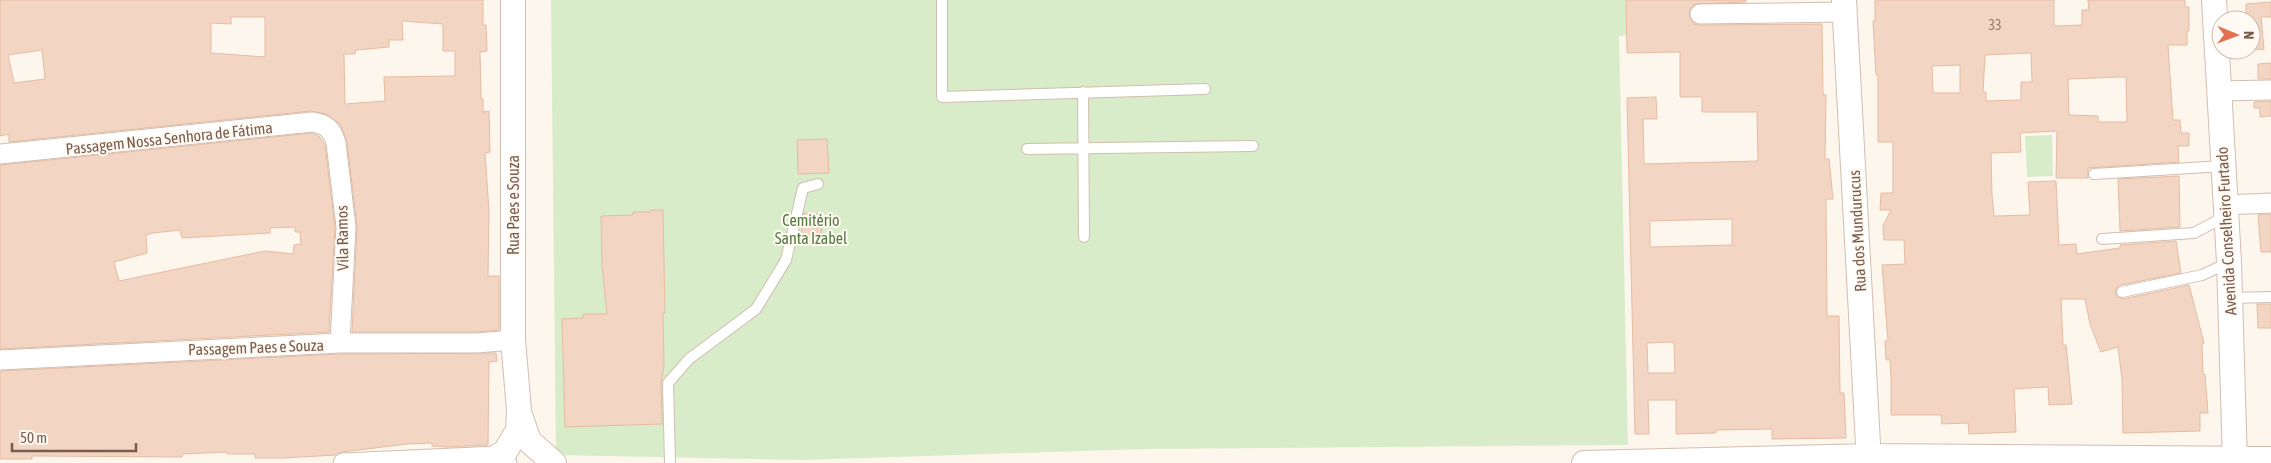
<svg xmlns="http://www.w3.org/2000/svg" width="2271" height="463" font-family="'Asap Condensed',sans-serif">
  <rect width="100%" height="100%" fill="#fdf6ec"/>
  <path fill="#d8ecc9" d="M551,0H1688V32L1619,36L1628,445L1144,449L804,460L556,455Z
    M2052,135L2053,176L2027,177L2025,136Z"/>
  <path fill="#f3d5c3" stroke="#e6bba3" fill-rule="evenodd" d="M0,0H483V25H486L487,51L480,52L481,99H483V112L489,111L490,152L485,153L489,211L488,276H499V330L477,332H352L357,227L347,142L340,124L326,114L311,111L9,142V134L0,136ZM231,17H265V57L211,53V23L231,24ZM402,21L443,24V51H455V76L384,77L385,101L345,104L344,54H355L356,50L389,47V40H403ZM42,50L45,79L14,83L8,55Z
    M1626,0H1746V2L1695,4L1690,9L1689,15L1694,24L1700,25L1822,24L1823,95H1826L1825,159H1829L1833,199H1826L1827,316H1839L1840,393H1844L1846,438L1772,439V429L1716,430V433L1676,434V400H1648L1649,434H1635L1627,98L1656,97L1657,119H1643L1644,164L1758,161L1757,112H1702V97H1680V52L1627,53ZM1732,219V245L1650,247V221ZM1674,342L1675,373H1648L1647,343Z
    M1875,0H2054V26L2082,25V10H2089L2088,0H2185V7H2189V31H2187V45H2168L2173,120H2180L2181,133H2189V146H2178L2179,162L2088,168V178H2056L2057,131L2020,133L2021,152L1991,153L1992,195L1994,216L2030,215L2028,182L2056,181L2059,245L2076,244L2077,254L2120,248V245L2176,241L2181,273L2121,285L2117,287L2115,293L2117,297L2123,299L2189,285L2204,343L2202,344L2203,374H2205L2208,413H2200V431L2123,433L2122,379L2118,347L2101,352L2090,324L2085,299H2061L2063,345H2066L2072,404L2049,405L2048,387L2014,389L2016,432L1991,433L1969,434L1968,423L1942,424L1941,415H1891V376L1890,360H1886L1885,341H1888L1882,265L1905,264L1904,240H1884L1883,226L1891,210H1880L1881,193H1893V142H1878V75H1876L1873,21H1875ZM2031,53L2032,82H2021V100L1986,101V92H1983L1985,55ZM1960,65V93H1933L1932,66ZM2121,77H2126L2127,122H2098V116L2069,115L2068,79Z
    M2271,2V17H2261L2264,49L2251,50V18H2246V4Z
    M2271,63V79H2258V64Z
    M2271,101V116L2260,117V108H2254V102Z
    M312,133L320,137L325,145L335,227L329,332L0,349V165ZM295,227V232H300L301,244L294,245L293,254L265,251L119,281L114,262L147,253L146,235L153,233L180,230L182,238L270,233V228Z
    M827,139L829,173L798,174L797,140Z
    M2179,176L2180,227L2120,231L2118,179Z
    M650,210H663L665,313H663L664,366L661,383L662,424L565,427L562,319L583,318V314H607L602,265L601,216L633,215V212H650Z
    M804,213L822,214L821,244L800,243Z
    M2271,214V252H2261L2258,215Z
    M2257,304H2271V328H2258Z
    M496,353L497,361L489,362L488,445L448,447L432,446V443L407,444L342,452L336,455L284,458H255V454H227V452L182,454V457L32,456V459H0V371L340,354Z"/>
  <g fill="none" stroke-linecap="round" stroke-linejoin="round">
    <defs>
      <path id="service" d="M942,0V97L1205,89
        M1083,92L1084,237
        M1027,149L1253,146
        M2094,174L2223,166
        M2102,239L2194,233L2226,216
        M2122,292L2202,275L2228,263
        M2230,298L2271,297
        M670,463L668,383L689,359L756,309L786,260L803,188L818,184"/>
      <path id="minor" d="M1700,14L1845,12
        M2218,91L2271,90
        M0,154L312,122C326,124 332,129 336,143L346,227L340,343
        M2225,205L2271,203
        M0,360L340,343H477L513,340
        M343,463L498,456L507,463"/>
      <path id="tertiary" d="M1844,0L1869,463
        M2214,0L2229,262L2235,463
        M519,412L529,441L554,463
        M498,456L505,452L518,430L519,410L513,340V0
        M1584,463L1869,456L2271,459"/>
    </defs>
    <use href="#service" stroke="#d1beb0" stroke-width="12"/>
    <use href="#minor" stroke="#d1beb0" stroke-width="21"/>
    <use href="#tertiary" stroke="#d1beb0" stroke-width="26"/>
    <use href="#service" stroke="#fff" stroke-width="10"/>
    <use href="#minor" stroke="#fff" stroke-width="19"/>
    <use href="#tertiary" stroke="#fff" stroke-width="24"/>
  </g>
  <g text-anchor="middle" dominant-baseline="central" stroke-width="4" stroke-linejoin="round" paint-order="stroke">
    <g font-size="14" fill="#987a6a">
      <text x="1995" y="25">33</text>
    </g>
    <g font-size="16" fill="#7a5c4d" stroke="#fffaf3">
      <text transform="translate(169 138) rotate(-6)">Passagem Nossa Senhora de Fátima</text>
      <text transform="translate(513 205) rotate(-90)">Rua Paes e Souza</text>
      <text transform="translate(1857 231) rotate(-93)">Rua dos Mundurucus</text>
      <text transform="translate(2226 231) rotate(-93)">Avenida Conselheiro Furtado</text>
      <text transform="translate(342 238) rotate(-91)">Vila Ramos</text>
      <text transform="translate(256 347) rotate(-2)">Passagem Paes e Souza</text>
    </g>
    <g font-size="16" fill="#537a41" stroke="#fffaf3">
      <text x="811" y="220">Cemitério<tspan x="811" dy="18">Santa Izabel</tspan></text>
    </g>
  </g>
  <g transform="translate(2236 35) rotate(91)"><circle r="24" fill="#fffaf3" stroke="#cabbb1"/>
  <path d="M0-4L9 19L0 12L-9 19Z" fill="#e76f51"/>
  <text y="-8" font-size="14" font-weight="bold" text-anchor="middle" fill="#7a5c4d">N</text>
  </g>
  <path d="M12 443v8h124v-8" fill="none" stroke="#7a5c4d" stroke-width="2.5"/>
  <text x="20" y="443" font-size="15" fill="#7a5c4d" stroke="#fffaf3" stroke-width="4" paint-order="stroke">50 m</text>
</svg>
